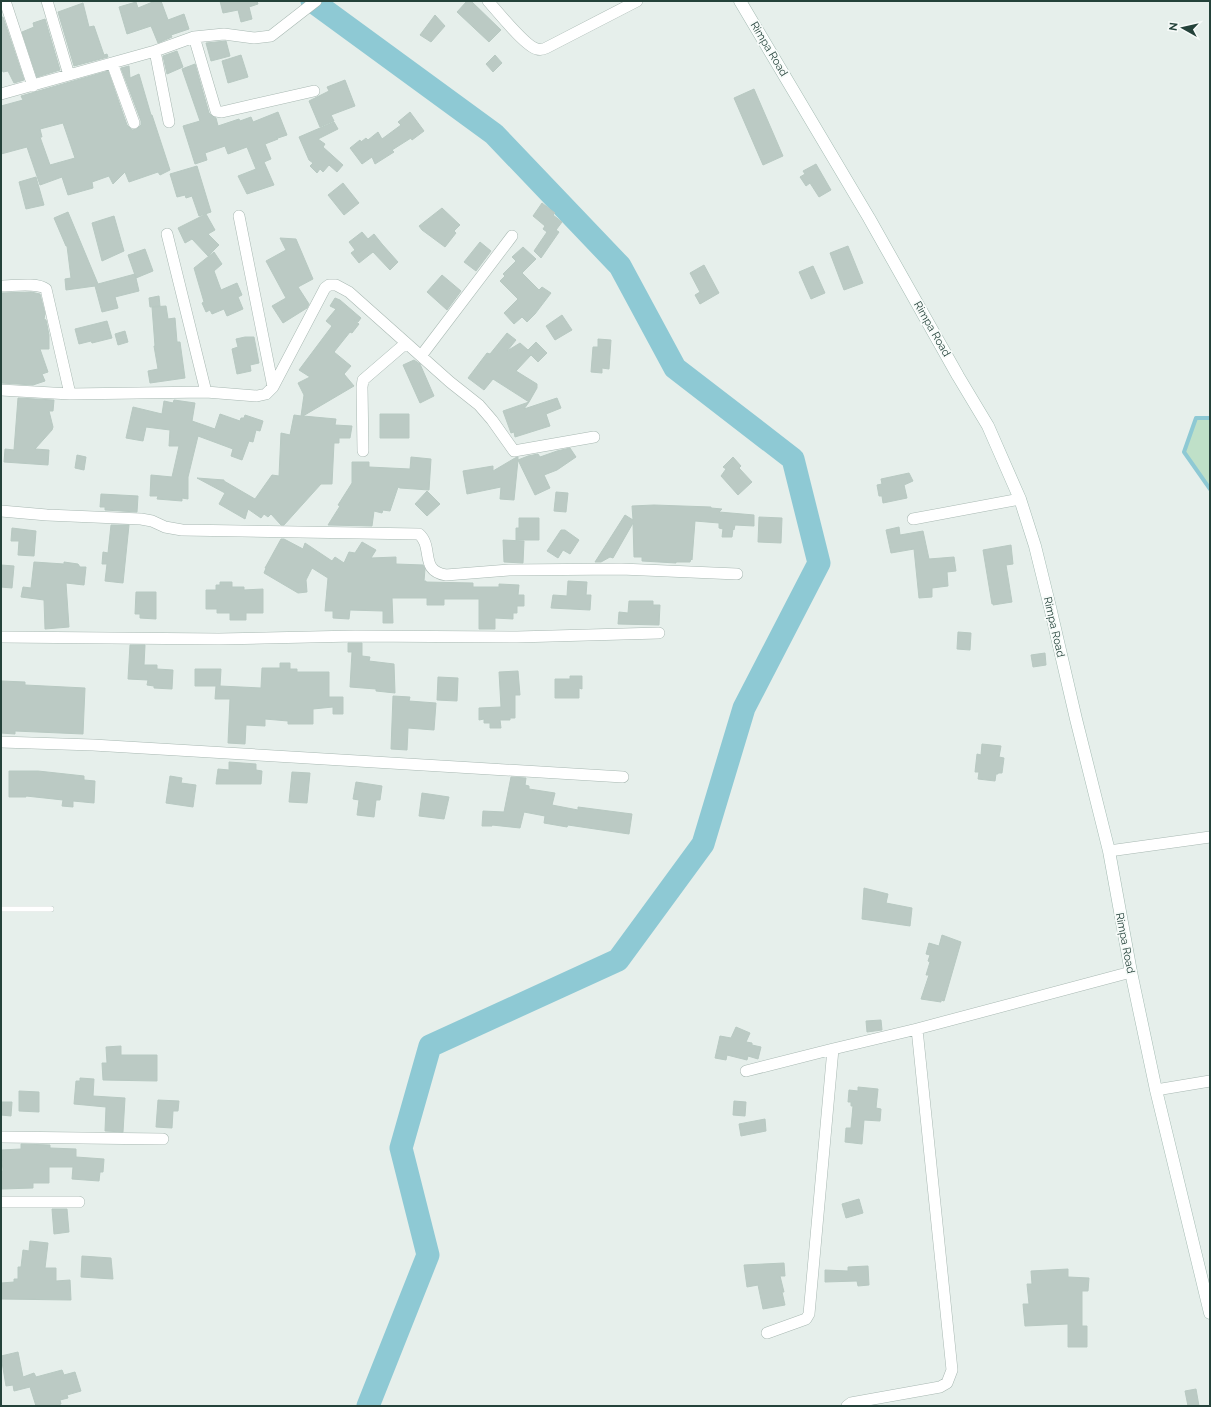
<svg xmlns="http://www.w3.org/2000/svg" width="1211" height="1407" font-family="Raleway,sans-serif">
  <rect width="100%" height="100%" fill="#e6efeb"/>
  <path fill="#bfe0c8" d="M1196,418H1210V489L1184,452Z"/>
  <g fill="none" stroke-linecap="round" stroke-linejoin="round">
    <path stroke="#8ec9d4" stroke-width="4" d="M1210,418H1196L1184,452L1210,489"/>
    <path stroke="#8ec9d4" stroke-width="23" d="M312,1L494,134L620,266L675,368L793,459L819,563L744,708L703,844L618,960L430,1046L401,1148L428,1255L368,1406"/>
  </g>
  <path fill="#bbcac4" stroke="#b8c9c2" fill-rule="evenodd" d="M155,1H161L168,20L184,14L189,29L171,35L172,37L158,43L151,26L127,34L119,7L136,2L138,8Z
    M220,1H257L258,4L249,7L252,19L241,22L238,10L223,13Z
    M467,1H471L501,30L489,42L457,12Z
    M83,3L89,27L94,26L104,55L107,54L108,57L74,66L58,12Z
    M435,15L445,26L431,42L420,35Z
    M1,17H3L24,80L14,83L8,71L3,72L1,67Z
    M45,19L60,70L37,77L22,32L34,27L33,23Z
    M226,41L230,56L211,61L206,43Z
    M177,51L183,67L167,74L163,56Z
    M241,55L248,77L228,83L222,61Z
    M495,55L502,63L493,72L486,64Z
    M195,64L209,113L212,116L216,118L218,126L239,119L240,121L251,117L253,122L278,112L287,135L278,138L276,137L278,139L265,144L271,159L264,162L274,185L247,194L238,176L256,169L247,147L228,154L225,146L205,153L207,160L195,164L183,126L200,121L182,69Z
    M129,66L130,78L139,74L151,115H152L170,170L160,175L158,172L129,182L125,172L113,184L109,176L92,182L93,188L68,195L62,177L40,185L27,147L1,154V106L23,100L21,96L108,71L127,125L132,130L137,129L141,125V121L121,68ZM63,123L75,158L50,165L40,137H42L40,129Z
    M345,80L355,106L331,115L334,121L320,127L309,101L329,91L327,87Z
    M754,89L783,156L763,165L734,98Z
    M410,112L424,131L412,140L411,138L392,150L394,152L375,164L372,157L362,164L350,148L360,140L361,142L366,138L368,140L378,132L382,139L401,125L398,122Z
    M334,122L338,129L318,139L325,144L323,147L343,165L337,172L329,165L323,172L320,169L317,173L310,166L313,163L309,160L299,137Z
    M816,164L831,190L819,197L810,183L806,186L800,177L805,174L803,171Z
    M197,166L211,212L199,216L192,196L186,198L185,195L177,197L170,174Z
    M36,177L44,205L26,209L19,182Z
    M343,183L359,203L344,215L328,195Z
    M542,203L555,213L553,215L562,222L556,230L559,232L541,258L534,251L547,232L543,229L545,226L533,216Z
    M442,208L460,225L454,231L456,233L445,247L422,230L419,226Z
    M68,212L98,284L135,274L139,291L115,297L118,308L102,312L95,286L66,290L65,279L71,278L67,246H66L54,218Z
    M206,214L215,230L208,234L219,245L208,256L192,239L185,243L178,228Z
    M114,216L124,251L102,261L92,223Z
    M362,232L368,239L374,234L382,244L398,262L390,270L373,252L359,263L351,253L355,250L349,242Z
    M280,238L296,239L313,279L298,287L309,304L307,308L283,323L272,306L286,298L266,261L286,250Z
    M480,242L491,251L476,271L464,262Z
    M848,246L863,283L844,290L830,253Z
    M523,247L536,259L522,273L539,290L542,287L551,293L535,314L527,322L522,317L514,324L504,313L518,299L500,281L505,276L503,274L516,261L512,257Z
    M145,249L153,271L136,278L128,255Z
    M214,252L222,264L214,271L221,290L237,283L242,295L238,297L243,309L227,316L224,309L212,314L210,310L206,312L202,303L204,302L194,268Z
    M704,265L719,293L700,304L695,295L700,292L690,273Z
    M813,266L825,293L811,299L799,272Z
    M442,275L461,291L447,310L427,292Z
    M31,292L40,294L45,314L44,319L46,320L49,335V349H40L48,372L42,374L45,381L33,385L1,383V293Z
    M159,296L160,306L150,307L149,298Z
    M335,298L340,300L361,318L358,322L354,320L359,324L352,333L350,332L334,352L351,366L344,374L354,386L303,416L336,419L335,425L352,426L350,438H339V443H334L332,484H321L284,525H281L271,514L268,517L264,514L261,518L248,509L245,519L219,504L225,493L197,478L224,480V481L255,499L272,475L279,476L281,433L290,435L294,415L301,416L304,395L298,383L310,377L299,370L332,326L326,321L336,309L330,306Z
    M166,306L168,319L175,318L177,342H180L185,378L150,383L148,371L158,369L154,346H155L152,307Z
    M562,315L572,330L555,340L546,326Z
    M107,321L112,338L92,343L91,341L79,344L75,329Z
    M125,331L128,342L118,345L115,334Z
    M507,333L516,340L507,351L520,343L528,350L536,342L547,353L538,362L531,355L516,371L537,384V388L529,402L493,379L484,390L468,378L487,353L490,354Z
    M245,337H254L259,363L250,365L251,371L237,374L232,349L238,347L236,339Z
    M598,339L611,340L609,369L602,368V373L591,372L593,347H598Z
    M414,360L420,364L434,396L420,403L403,365Z
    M18,398L54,400L53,411H49L53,427L52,430L35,449L49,450L48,465L4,462L5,449L14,450Z
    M557,398L561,408L546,414L550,426L515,437L514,432L511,433L503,411L529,402L524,409Z
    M174,400L195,403L192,421L215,429L220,414L240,421L241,418H244L245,415L263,421L260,431L256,430L253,442L249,441L242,460L231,456L233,449L198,436L188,477V499L182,498V501L157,499L158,496H150L151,475L172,477L179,446H169L170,430L146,427L143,441L126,438L133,407L162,414L164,401L173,403Z
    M380,414H409V438H380Z
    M570,448L576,457L557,470L544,475L550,488L535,495L518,460L514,500L500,499L501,487L467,494L463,471L493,466V471L515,458L518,457V460L528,456L538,454L540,457L557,451Z
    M77,455L86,457L84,470L75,468Z
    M411,457L431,459L429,490L400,488L398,487L390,511L383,510L382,513L374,511L372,526L328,525L340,506L338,505L352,483V462H369V467L410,469Z
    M733,457L741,466L739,468L752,482L738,495L721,476L726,469L723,467Z
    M909,473L913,481L904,485L907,498L883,503L882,496H879L877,485L882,484L881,479Z
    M427,491L440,504L427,516L415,504Z
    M556,492L568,493L566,512L554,511Z
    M101,494L138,496L137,512L105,510V507H100Z
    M654,505L711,507V508L722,509L719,512L754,515V526L735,525L734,530L733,529L732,537H722L723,529L719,528V523L695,521L692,560L691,559L690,562H676V563L642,561V557H634L633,523L613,558L610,557L601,562H595L625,515L633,520L632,506Z
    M759,517L782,518L781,543L758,542Z
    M519,518H539V540H516V528H519Z
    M111,525H129L123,583L105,581L107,564H102L103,552L108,553Z
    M899,527L900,535L923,531L929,559L954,557L956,571L947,572L948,586L932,588V597L919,598L914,549L891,553L886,530Z
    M12,528L36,531L34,556L18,555L19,541H11Z
    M561,530H565L579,540L570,554L563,550L558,558L547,551Z
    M281,539H284L303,549L305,543L332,561L335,557L344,563L349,552L355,553L362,542L376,550L371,558L396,557V564L423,565L425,569L424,581H426V582L473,583V587H499V584L519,585L518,595H524V606H517V613H513V619L495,618V629H479V599H444V605H427V598H392L393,623H383V611L350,610L349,619L333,618V611H325L328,578L312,568L306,580L307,592L298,593L264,573L266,568H265Z
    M503,540L524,541L523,563L504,562Z
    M1011,545L1013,564L1006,565L1012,602L993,605V603L992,604L983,550Z
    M34,562L64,564V562L78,564L80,567H86L84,585L66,583L69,627L45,629L44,600L21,597L23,587L31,588Z
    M1,565L14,566L12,588L1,587Z
    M568,581L587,582L586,595H591L590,610L551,608L553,595L567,596Z
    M220,582H232V587H244V590L263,589V613H246V620H230V613H217V609H206V590H216V585H220Z
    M136,592H156V619L140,618V614H135Z
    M629,601H653V605H660L659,625L618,624L619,612L628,613Z
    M958,632L971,633L970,650L957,649Z
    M348,643H362V656L370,657L369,661L394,664L395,693L376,691V689L350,687L352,652H348Z
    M130,645H145L144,665H157V669L173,670L172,689L154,688V686L147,685L148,680L128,679Z
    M1045,653L1046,665L1033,667L1031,655Z
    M280,663H290V669H297V672H329V697H343V714H333V707L313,709V724H288V721L265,719V726L246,725L245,744L228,743L230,699H215L216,686H195V669H221L220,686L261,688L262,668H280Z
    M518,671L520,695H515V718H510V720H500L501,728H490V723H484V719L479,720V708L501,707L499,672Z
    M570,676H582V689L579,688V698H555V679H570Z
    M438,677L458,678L457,701L437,700Z
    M1,681L25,682V685L85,688L83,734L15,731V734L1,733Z
    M393,696L410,697L409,701L436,703L434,730L408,728L407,750L391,749Z
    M982,744L1001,746L999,757L1004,758L1002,773H998V774H996L995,781L978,779L979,772H975L977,754L981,755Z
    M229,762L256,764V770L262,771L261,784H216L218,769L229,770Z
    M9,771H38L84,776V780L95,781L94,803L73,801V807L62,806L63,800L26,796V797H9Z
    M292,772L310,773L307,803L289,802Z
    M170,776L182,778L181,783L196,785L193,807L166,803Z
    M511,777L526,778L525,785L529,786V789L555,793L552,805L578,810V807L632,814L629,834L568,825L567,827L544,823L545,816L524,812L520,828L492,825V826H482L483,811L504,812Z
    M356,782L382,786L380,800H376L374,817L357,815L359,800L353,799Z
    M422,793L449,797L444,819L419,816Z
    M864,888L888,894L886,903L912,908L910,926L862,919Z
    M942,935L961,942L944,1001L941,1000V1002L921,999L929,975H926L930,962L928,961L930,955L926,954L929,943L939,946Z
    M881,1020L882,1030L867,1032L866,1021Z
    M736,1027L750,1033L746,1042L752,1043V1045L761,1047L758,1059L748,1056L747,1060L727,1055L726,1060L715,1058L720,1036L731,1038Z
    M121,1046V1055H157V1081L103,1080L102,1063H107L106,1047Z
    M80,1078L94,1079L93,1096L125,1098L123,1132L105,1131L106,1107L74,1104L76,1081H80Z
    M858,1087L878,1089L876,1108L881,1109L880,1121L864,1120L862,1144L845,1142L846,1128H851L853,1106H851V1102H848L849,1090L858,1091Z
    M19,1091L39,1092V1112L19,1111Z
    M158,1100L179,1101L178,1111H173L172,1128L156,1127Z
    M734,1101L746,1102L745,1116L733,1115Z
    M1,1102H12L11,1116L1,1115Z
    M765,1119L766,1131L741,1136L739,1124Z
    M21,1144L50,1145V1148L76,1149V1157L104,1159L103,1172H100L99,1181L72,1179L73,1167H49V1183H33V1188L2,1189L1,1171H3L1,1150L21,1149Z
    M859,1199L863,1213L846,1218L842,1204Z
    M52,1209H67L69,1232L54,1234Z
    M30,1241L48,1243L45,1268H56V1281L70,1280L71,1300L1,1299V1283L14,1282V1279H18V1267H21L23,1250L29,1251Z
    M82,1256L111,1258L113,1279L81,1277Z
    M784,1263L785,1276H780L784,1292H782L785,1305L763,1309L758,1285L747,1287L744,1265Z
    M868,1266L869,1285L858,1286L857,1281L825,1282V1270L848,1271V1267Z
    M1068,1269V1277L1089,1278L1088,1291H1082V1326H1087V1347H1068V1324L1025,1326L1023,1304H1029L1027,1284H1032L1031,1271Z
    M18,1352L23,1377L34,1373L36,1377L62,1370L64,1375L75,1372L81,1391L67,1395L68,1398L60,1400L61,1404L54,1406H36L30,1387L14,1391L13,1385L6,1386L1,1356Z
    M1196,1389L1199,1406H1188L1185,1391Z"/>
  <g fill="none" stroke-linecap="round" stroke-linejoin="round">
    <defs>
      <path id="lane" d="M1,909H51"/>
      <path id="street" d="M5,1L33,86
        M47,1L69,75
        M488,1C497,11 526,47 537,49C540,50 544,49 546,48L637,1
        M194,37L216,111L222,112L314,91
        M155,51L169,122
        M112,63L134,123
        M1,94L155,51L194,37L224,34L254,38L271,36L316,1
        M239,216L273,387
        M167,234L206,392
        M1,286C13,286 37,282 46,289L70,394
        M421,356L512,236
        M1,390L70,394L206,392L257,396L266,394L273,387L325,288L329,285H336L349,292L450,382L479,405L492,420L514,451L594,437
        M363,451L362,387L363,380L406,343
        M1,511L47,515L141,519L152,521L165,527L182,530L419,534C434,547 419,571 446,575L509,570L621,569L737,574
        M913,519L1020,499
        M1,637L219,639L355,636L517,637L659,633
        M1,742L93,745L623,777
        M1109,851L1210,837
        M746,1071L833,1049
        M1156,1090L1210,1081
        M1,1137L163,1139
        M1,1202H79
        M767,1333L806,1319L809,1314L833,1049L917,1029
        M847,1406L851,1403L940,1387L947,1383L952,1370L917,1029L1131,972"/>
      <path id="secondary" d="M740,1L869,218L958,376L988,426L1020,499L1035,546L1050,607L1076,719L1109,851L1131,972L1156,1090L1210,1313"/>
    </defs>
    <use href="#lane" stroke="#a8b8b2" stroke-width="6"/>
    <use href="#street" stroke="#a8b8b2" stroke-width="12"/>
    <use href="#secondary" stroke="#a4bbb3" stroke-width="13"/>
    <use href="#lane" stroke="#fff" stroke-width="5.5"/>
    <use href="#street" stroke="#fff" stroke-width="11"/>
    <use href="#secondary" stroke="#fff" stroke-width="12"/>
  </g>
  <g text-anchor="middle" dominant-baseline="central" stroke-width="3.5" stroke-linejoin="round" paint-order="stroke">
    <g font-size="11" fill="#24423a" stroke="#f7fbf9">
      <text transform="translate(769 49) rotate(59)">Rimpa Road</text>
      <text transform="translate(932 329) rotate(60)">Rimpa Road</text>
      <text transform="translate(1054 627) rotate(77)">Rimpa Road</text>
      <text transform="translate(1125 943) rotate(79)">Rimpa Road</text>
    </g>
  </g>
  <rect width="1211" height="1407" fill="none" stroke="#24423a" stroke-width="4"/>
  <g transform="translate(1183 28) rotate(278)" stroke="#f7fbf9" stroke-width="3" paint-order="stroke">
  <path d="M0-3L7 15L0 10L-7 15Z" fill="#24423a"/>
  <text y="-6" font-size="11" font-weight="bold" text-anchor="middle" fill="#24423a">N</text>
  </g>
</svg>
